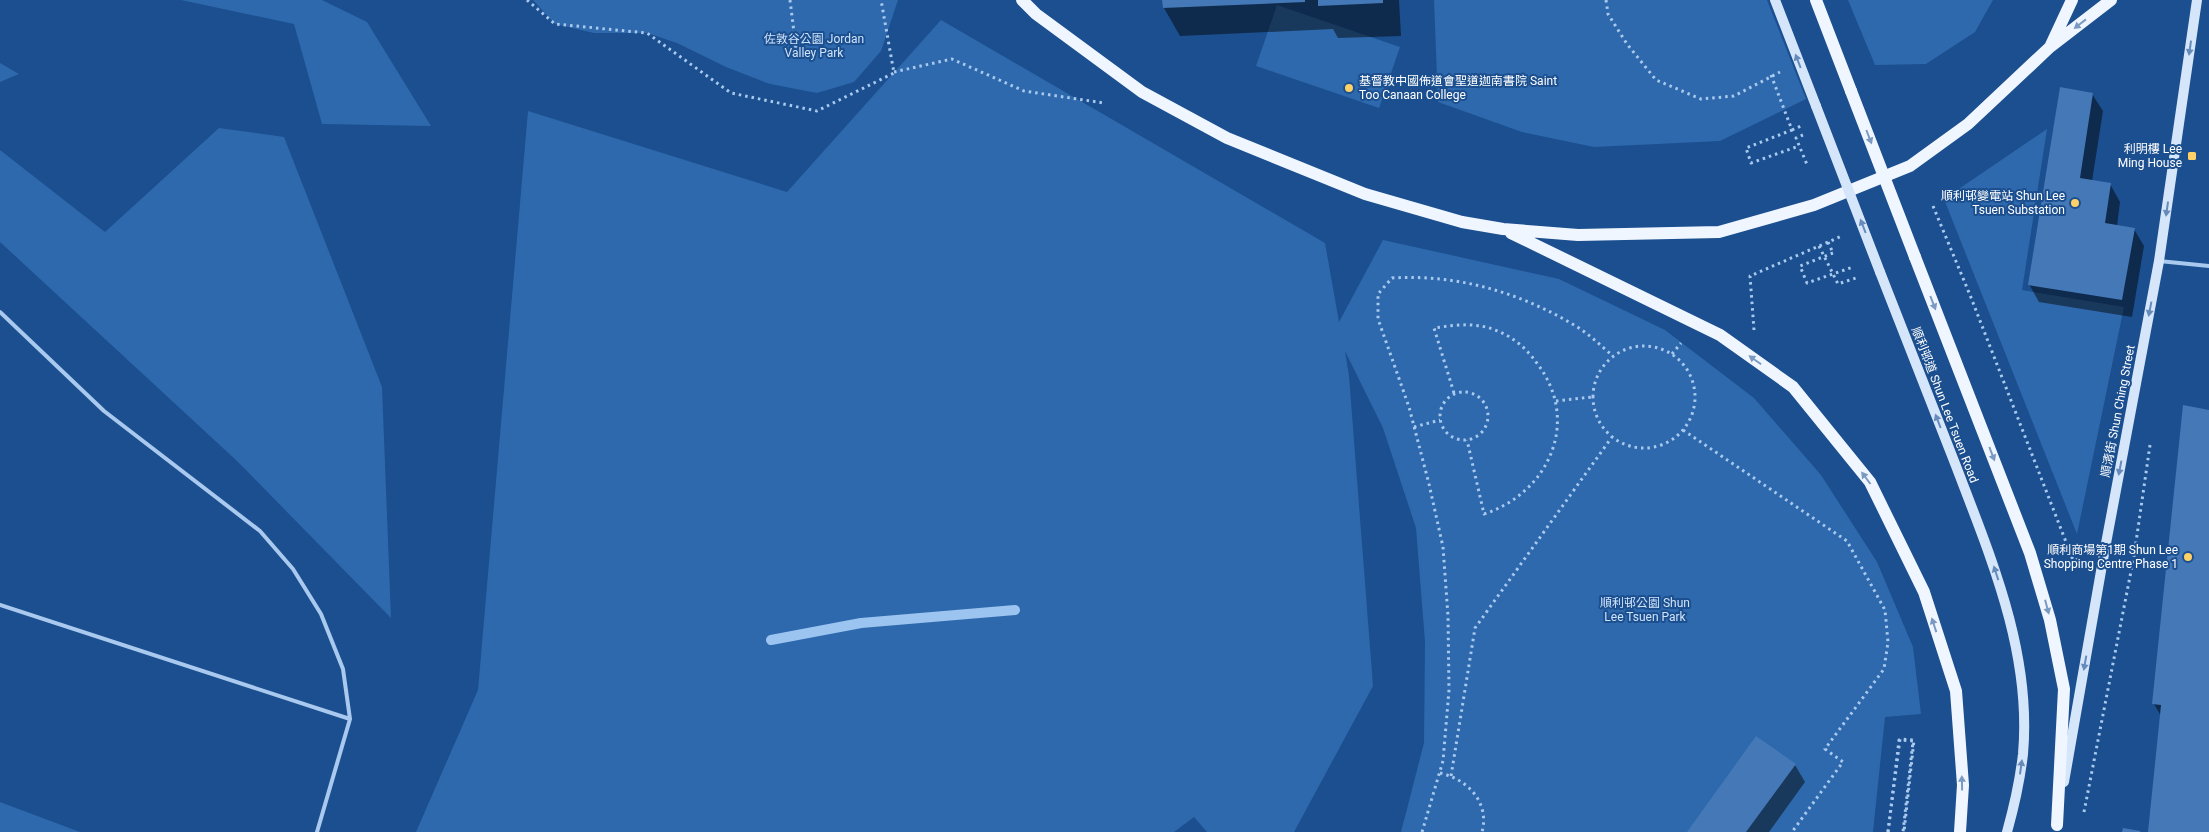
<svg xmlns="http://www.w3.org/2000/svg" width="2209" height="832" font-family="Roboto,'Noto Sans TC',sans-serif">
  <rect width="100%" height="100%" fill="#1b4f8f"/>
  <path fill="#2e69ad" d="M181,0H322L367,22L431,126L322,124L294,24Z
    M533,0H898L881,51L854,82L817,93L770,84L726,67L677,43L647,33H594L555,24Z
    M1434,0H1767L1806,99L1720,141L1594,147L1522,132L1438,102Z
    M1848,0H1993L1975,32L1926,64L1875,65Z
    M1277,5L1400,47L1379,108L1256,66Z
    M941,20L1325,243L1339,322L1383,240L1559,279L1665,330L1754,398L1821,475L1877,562L1913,647L1921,714L1885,717L1873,832H1401L1424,743L1425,642L1416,528L1383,428L1345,351L1349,376L1373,686L1294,832H1207L1194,817L1174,832H416L478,690L528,111L787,192Z
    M0,63L19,74L0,82Z
    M219,128L284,137L382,387L391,618L237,461L0,242V150L105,232Z
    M2047,129L2022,290L2124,307L2077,534L1944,199Z
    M0,802L80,832H0Z"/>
  <path fill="#0007" d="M1163,0H1399L1401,36L1338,38L1333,29L1180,36L1164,8Z
    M2092,94L2103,111L2092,181L2110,184L2120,202L2117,226L2134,229L2144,246L2132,317L2039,302L2029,284Z
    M2209,411V832H2150L2161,716L2154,704Z
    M1795,765L1805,782L1769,832H1689Z"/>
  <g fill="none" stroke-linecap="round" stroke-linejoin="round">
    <path stroke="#9cc4f0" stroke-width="10" d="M771,640L861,623L1015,610"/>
  </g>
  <path fill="#4478b7" d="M1162,0H1305V2L1163,8Z
    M1318,0H1383V3L1318,6Z
    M2060,87L2093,93L2080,178L2111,183L2105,223L2135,228L2122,300L2028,285Z
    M2183,405L2209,410V832H2148L2161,705L2152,704Z
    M1756,736L1796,764L1746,832H1687Z
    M2123,828L2140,831V832H2122Z"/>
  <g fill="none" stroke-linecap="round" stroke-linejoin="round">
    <path stroke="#a9c9ee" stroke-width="3" stroke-dasharray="2.5 4" stroke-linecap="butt" d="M527,0L555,24L647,33L731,93L817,111L894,73L881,0
      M790,0L796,49
      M1606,0L1608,14L1627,44L1656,80L1701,99L1734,96L1780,72
      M894,72L952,59L1024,91L1104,103
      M1771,75L1792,130L1746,148L1751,163L1799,146
      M1803,135L1796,138L1808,167
      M1933,206L1970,295L2073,560L2081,559
      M1828,242L1833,253
      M1819,246L1838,284L1859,277
      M1754,330L1750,276L1842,236
      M1593 397a51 51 0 1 1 102 0a51 51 0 1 1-102 0Z
      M1672,354L1681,343
      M1440 416a24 24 0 1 1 48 0a24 24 0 1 1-48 0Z
      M1454,393L1434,328C1455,325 1475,322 1495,330C1512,336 1526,348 1536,362C1582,420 1549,493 1484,514L1467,440
      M1556,401L1592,397
      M1414,427L1440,420
      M1683,430L1847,541L1885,610L1888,642L1884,669L1825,749L1843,762L1792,832
      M1440,773C1467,779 1490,802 1482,832
      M1451,776L1475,628L1612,437
      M2084,812L2134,556L2150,445
      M1422,832L1443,761L1449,690L1448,616L1443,547L1429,484L1409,407L1378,319V294L1392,278C1456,274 1519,292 1574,325C1588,333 1600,345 1613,356
      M1888,832L1899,740L1913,741L1903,832"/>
    <path stroke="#a9c9ee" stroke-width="4" d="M2159,261L2209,266
      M0,312L104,411L260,531L293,569L321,614L343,669L350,719L317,832
      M0,605L350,719"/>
    <path stroke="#d6e6fa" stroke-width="10" d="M1775,0L1816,106
      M1880,272C1905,336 1930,401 1956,466C1991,558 2032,653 2023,754C2020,780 2014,807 2007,832
      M2064,782L2104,554L2159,261L2197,0"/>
    <path stroke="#f0f6ff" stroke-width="12" d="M1022,0L1036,14L1142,92L1227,138L1365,194L1462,222L1503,229L1578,235L1719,232L1814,205L1910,166L1968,124L2050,47L2111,0
      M1816,0L1851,91
      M2051,45L2072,0
      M1511,233L1720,335L1793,387L1870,482L1924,592L1956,691L1963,785L1960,832
      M1915,257L2030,553L2050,620L2064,689L2057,825"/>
    <path stroke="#a9c9ee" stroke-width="3" stroke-dasharray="2.5 4" stroke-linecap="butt" d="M1792,130L1801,126
      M1833,253L1800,266L1807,283L1853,267
      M1888,832L1900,739L1914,740L1904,832"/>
    <path stroke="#d6e6fa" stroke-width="10" d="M1816,106L1880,272"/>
    <path stroke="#f0f6ff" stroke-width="12" d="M1851,91L1915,257"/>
  </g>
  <defs><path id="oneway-solid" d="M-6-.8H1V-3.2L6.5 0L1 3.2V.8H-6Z" transform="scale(1.25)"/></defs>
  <g fill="#7b9ac1">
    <use href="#oneway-solid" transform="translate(2080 24) rotate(142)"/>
    <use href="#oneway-solid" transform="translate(1869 137) rotate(69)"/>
    <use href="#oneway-solid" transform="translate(1933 303) rotate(69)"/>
    <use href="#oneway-solid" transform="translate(1755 360) rotate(-145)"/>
    <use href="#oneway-solid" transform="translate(1992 454) rotate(69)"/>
    <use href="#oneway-solid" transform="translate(1866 478) rotate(-127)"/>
    <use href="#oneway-solid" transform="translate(2047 607) rotate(75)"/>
    <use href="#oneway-solid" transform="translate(1934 625) rotate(-108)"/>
    <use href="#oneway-solid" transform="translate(1962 783) rotate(-91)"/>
  </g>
  <g fill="#668bba">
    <use href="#oneway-solid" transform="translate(2190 48) rotate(98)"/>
    <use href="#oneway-solid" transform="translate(1798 61) rotate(-111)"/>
    <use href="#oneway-solid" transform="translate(2167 209) rotate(98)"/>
    <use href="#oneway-solid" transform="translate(1863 226) rotate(-111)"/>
    <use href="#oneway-solid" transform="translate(2150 309) rotate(101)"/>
    <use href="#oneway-solid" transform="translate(1938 421) rotate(-111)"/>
    <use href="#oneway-solid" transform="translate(2120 468) rotate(101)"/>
    <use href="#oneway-solid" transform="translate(1996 573) rotate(-108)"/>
    <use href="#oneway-solid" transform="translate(2085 663) rotate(100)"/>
    <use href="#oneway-solid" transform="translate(2021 767) rotate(-82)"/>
  </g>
  <g fill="#ffd166" stroke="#1b4f8f" stroke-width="2">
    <circle cx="1349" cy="88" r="5"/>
    <rect x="2187" y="151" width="10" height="10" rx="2.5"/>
    <circle cx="2075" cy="203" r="5"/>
    <circle cx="2188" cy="557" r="5"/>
  </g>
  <g text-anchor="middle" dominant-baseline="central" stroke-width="4" stroke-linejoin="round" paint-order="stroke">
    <g font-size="12" fill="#cfe3fa" stroke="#1b4f8f">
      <text x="814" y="39">佐敦谷公園 Jordan<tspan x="814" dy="14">Valley Park</tspan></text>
      <text x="1645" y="603">順利邨公園 Shun<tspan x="1645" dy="14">Lee Tsuen Park</tspan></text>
    </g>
    <g font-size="12" fill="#fff" stroke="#1b4f8f" text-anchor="end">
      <text x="1359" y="81" text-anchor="start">基督教中國佈道會聖道迦南書院 Saint<tspan x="1359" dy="14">Too Canaan College</tspan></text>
      <text x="2182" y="149">利明樓 Lee<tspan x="2182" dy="14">Ming House</tspan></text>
      <text x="2065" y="196">順利邨變電站 Shun Lee<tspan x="2065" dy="14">Tsuen Substation</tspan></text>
      <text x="2178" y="550">順利商場第1期 Shun Lee<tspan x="2178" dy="14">Shopping Centre Phase 1</tspan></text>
    </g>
    <g font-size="12" fill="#fff" stroke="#1b4f8f">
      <text transform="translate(1945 405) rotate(69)">順利邨道 Shun Lee Tsuen Road</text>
      <text transform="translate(2118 411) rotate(-79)">順清街 Shun Ching Street</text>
    </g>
  </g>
</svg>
